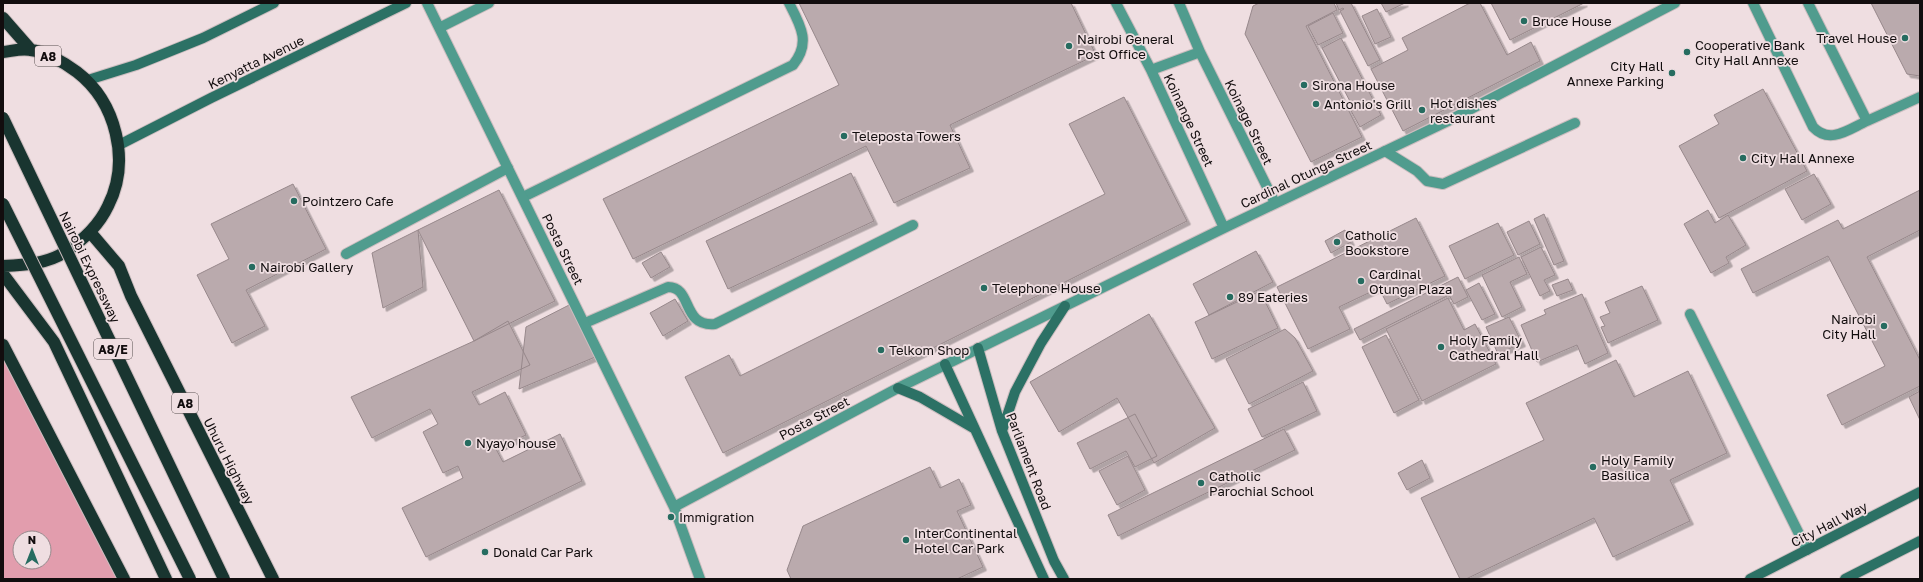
<svg xmlns="http://www.w3.org/2000/svg" width="1923" height="582" font-family="'Golos Text',sans-serif">
  <defs>
    <filter id="shadow"><feDropShadow dx="3.5" dy="3.5" stdDeviation="0" flood-color="#0004"/></filter>
  </defs>
  <rect width="100%" height="100%" fill="#efdee1"/>
  <path fill="#e29dad" fill-rule="evenodd" d="M3,349L128,579H3ZM20,538H44V562H20Z"/>
  <path fill="#baaaad" stroke="#97888b" filter="url(#shadow)" d="M799,3H1071L1096,55L950,125L970,168L894,203L866,146L633,259L603,199L839,85Z
    M1259,3H1334L1337,10L1306,26L1362,137L1311,162L1245,34L1253,6Z
    M1336,3H1351L1380,60L1368,66L1340,11L1344,9L1343,8L1339,10Z
    M1381,3H1405L1386,12Z
    M1470,3H1480L1507,55L1531,42L1540,61L1403,131L1371,69L1408,50L1402,38Z
    M1491,3H1584L1510,40Z
    M1871,3H1920V76L1907,74Z
    M1377,9L1391,37L1375,44L1362,16Z
    M1333,13L1343,33L1318,45L1308,26Z
    M1341,38L1381,115L1360,127L1350,109L1353,107L1322,48Z
    M1763,89L1807,171L1719,218L1679,146L1719,124L1714,115Z
    M1124,97L1187,221L723,453L685,377L729,355L740,376L1105,194L1069,124Z
    M851,173L874,221L728,289L706,241Z
    M1814,174L1831,204L1802,220L1785,189Z
    M293,184L326,249L246,290L265,326L232,343L197,275L229,259L211,224Z
    M499,190L555,301L474,341L418,230Z
    M1920,190V230L1867,257L1920,360V386L1842,425L1827,395L1885,366L1828,256L1753,293L1741,269L1838,220L1843,229Z
    M1708,210L1715,223L1728,215L1746,245L1726,257L1729,263L1711,273L1684,224Z
    M1544,214L1564,261L1554,265L1534,219Z
    M1416,218L1445,276L1387,304L1379,288L1339,307L1350,329L1308,349L1277,287Z
    M1529,221L1540,244L1518,255L1507,232Z
    M1498,223L1514,255L1465,279L1449,246Z
    M418,230L423,287L383,308L372,253Z
    M1345,230L1351,242L1331,253L1325,241Z
    M1541,247L1555,275L1544,280L1550,291L1540,296L1521,257Z
    M1256,251L1273,282L1209,315L1193,284Z
    M661,252L670,267L651,278L642,263Z
    M1519,257L1527,274L1510,282L1522,307L1502,317L1482,275Z
    M1458,277L1468,297L1454,304L1449,295L1360,340L1354,329Z
    M1568,279L1573,290L1557,296L1552,285Z
    M1479,283L1495,314L1482,320L1466,290Z
    M1642,286L1658,320L1608,343L1601,327L1605,326L1600,317L1610,313L1605,302Z
    M1260,291L1278,328L1212,359L1195,322Z
    M1582,294L1608,353L1585,364L1577,345L1537,362L1521,325L1546,314L1544,310Z
    M1448,298L1464,330L1475,324L1496,364L1422,401L1386,329Z
    M675,299L688,321L663,336L650,313Z
    M575,302L600,355L519,389L526,327Z
    M1149,314L1215,428L1154,463L1117,398L1059,432L1030,382Z
    M1509,317L1522,343L1498,354L1486,327Z
    M508,321L530,365L472,392L479,405L505,392L526,435L496,449L503,462L560,434L582,481L426,557L402,508L463,478L458,466L443,473L423,432L438,424L430,409L372,438L351,397L474,341Z
    M1285,329L1295,338L1313,371L1249,404L1226,359Z
    M1386,335L1419,400L1394,413L1362,347Z
    M1616,360L1634,397L1688,371L1727,453L1670,480L1690,521L1613,557L1594,518L1466,579H1460L1421,498L1544,440L1526,403Z
    M1303,382L1317,411L1262,437L1248,409Z
    M1920,391V420L1909,397Z
    M1135,414L1157,456L1135,467L1126,451L1090,469L1077,443Z
    M1284,429L1295,450L1118,536L1108,515Z
    M1128,456L1145,490L1117,505L1099,471Z
    M1422,460L1430,478L1407,490L1398,473Z
    M930,467L940,488L959,479L971,505L957,511L983,567L957,579H791L787,570L803,526Z"/>
  <g fill="none" stroke-linecap="round" stroke-linejoin="round">
    <defs>
      <path id="lane" d="M1385,151L1417,171L1427,181L1443,184L1575,123
        M523,197L793,65C811,43 801,26 789,3
        M346,254L508,168
        M1690,314L1807,550
        M585,323L668,287C693,287 681,327 715,324L913,225"/>
      <path id="street" d="M427,3L674,507L700,579
        M1116,3L1151,70L1224,228
        M1179,3L1200,52L1275,203
        M1753,3L1813,127C1830,145 1849,129 1867,121L1808,3
        M441,27L489,3
        M1151,70L1200,52
        M1867,121L1920,97
        M674,507L898,388L1224,228L1448,121L1675,3"/>
      <path id="secondary" d="M88,80L136,65L203,38L274,3
        M119,145L211,98L406,3
        M978,348L1002,431L1054,561L1064,579
        M945,364L1044,579
        M898,388L920,397L975,429
        M1002,431L1015,392L1041,343L1065,306
        M1750,579L1920,492
        M1845,579L1920,541"/>
      <path id="highway" d="M3,18L31,50
        M3,52C12,51 22,48 30,50C45,51 65,63 77,72C116,102 131,161 108,206C99,225 82,241 65,252C47,264 24,265 3,266
        M90,232L119,266L131,296L273,579
        M3,274L54,342L166,579
        M3,345L124,579"/>
    </defs>
    <use href="#lane" stroke="#ccbdbf" stroke-width="12"/>
    <use href="#street" stroke="#ccbdbf" stroke-width="12"/>
    <use href="#secondary" stroke="#ccbdbf" stroke-width="12"/>
    <use href="#highway" stroke="#ccbdbf" stroke-width="14"/>
    <use href="#lane" stroke="#509c8e" stroke-width="10"/>
    <use href="#street" stroke="#509c8e" stroke-width="10"/>
    <use href="#secondary" stroke="#2c7165" stroke-width="10"/>
    <use href="#highway" stroke="#193530" stroke-width="12"/>
    <defs>
      <path id="highway-bridge" d="M3,118L224,579
        M3,204L190,579"/>
    </defs>
    <use href="#highway-bridge" stroke="#ccbdbf" stroke-width="14" stroke-linecap="butt"/>
    <use href="#highway-bridge" stroke="#193530" stroke-width="12"/>
  </g>
  <g fill="#266c60" stroke="#efdee1" stroke-width="1.5">
    <circle cx="1524" cy="21" r="4"/>
    <circle cx="1905" cy="38" r="4"/>
    <circle cx="1069" cy="46" r="4"/>
    <circle cx="1687" cy="52" r="4"/>
    <circle cx="1672" cy="73" r="4"/>
    <circle cx="1304" cy="85" r="4"/>
    <circle cx="1316" cy="104" r="4"/>
    <circle cx="1422" cy="110" r="4"/>
    <circle cx="844" cy="136" r="4"/>
    <circle cx="1743" cy="158" r="4"/>
    <circle cx="294" cy="201" r="4"/>
    <circle cx="1337" cy="242" r="4"/>
    <circle cx="252" cy="267" r="4"/>
    <circle cx="1361" cy="281" r="4"/>
    <circle cx="984" cy="288" r="4"/>
    <circle cx="1230" cy="297" r="4"/>
    <circle cx="1884" cy="326" r="4"/>
    <circle cx="1441" cy="347" r="4"/>
    <circle cx="881" cy="350" r="4"/>
    <circle cx="468" cy="443" r="4"/>
    <circle cx="1593" cy="467" r="4"/>
    <circle cx="1201" cy="483" r="4"/>
    <circle cx="671" cy="517" r="4"/>
    <circle cx="906" cy="540" r="4"/>
    <circle cx="485" cy="552" r="4"/>
  </g>
  <g text-anchor="middle" dominant-baseline="central" stroke-width="3.5" stroke-linejoin="round" paint-order="stroke">
    <g fill="#efdee1" stroke="#544c4d" stroke-width="1">
      <rect x="35" y="46" width="26" height="20" rx="3"/>
      <rect x="94" y="339" width="38" height="20" rx="3"/>
      <rect x="172" y="393" width="26" height="20" rx="3"/>
    </g>
    <g font-size="12" font-weight="bold" fill="#120d0e">
      <text x="48" y="56">A8</text>
      <text x="113" y="349">A8/E</text>
      <text x="185" y="403">A8</text>
    </g>
    <g font-size="13" fill="#120d0e" stroke="#efdee1" text-anchor="start">
      <text x="1532" y="21">Bruce House</text>
      <text x="1897" y="38" text-anchor="end">Travel House</text>
      <text x="1077" y="39">Nairobi General<tspan x="1077" dy="15">Post Office</tspan></text>
      <text x="1695" y="45">Cooperative Bank<tspan x="1695" dy="15">City Hall Annexe</tspan></text>
      <text x="1664" y="66" text-anchor="end">City Hall<tspan x="1664" dy="15">Annexe Parking</tspan></text>
      <text x="1312" y="85">Sirona House</text>
      <text x="1430" y="103">Hot dishes<tspan x="1430" dy="15">restaurant</tspan></text>
      <text x="1324" y="104">Antonio's Grill</text>
      <text x="852" y="136">Teleposta Towers</text>
      <text x="1751" y="158">City Hall Annexe</text>
      <text x="302" y="201">Pointzero Cafe</text>
      <text x="1345" y="235">Catholic<tspan x="1345" dy="15">Bookstore</tspan></text>
      <text x="260" y="267">Nairobi Gallery</text>
      <text x="1369" y="274">Cardinal<tspan x="1369" dy="15">Otunga Plaza</tspan></text>
      <text x="992" y="288">Telephone House</text>
      <text x="1238" y="297">89 Eateries</text>
      <text x="1876" y="319" text-anchor="end">Nairobi<tspan x="1876" dy="15">City Hall</tspan></text>
      <text x="1449" y="340">Holy Family<tspan x="1449" dy="15">Cathedral Hall</tspan></text>
      <text x="889" y="350">Telkom Shop</text>
      <text x="476" y="443">Nyayo house</text>
      <text x="1601" y="460">Holy Family<tspan x="1601" dy="15">Basilica</tspan></text>
      <text x="1209" y="476">Catholic<tspan x="1209" dy="15">Parochial School</tspan></text>
      <text x="679" y="517">Immigration</text>
      <text x="914" y="533">InterContinental<tspan x="914" dy="15">Hotel Car Park</tspan></text>
      <text x="493" y="552">Donald Car Park</text>
    </g>
    <g font-size="13" fill="#120d0e" stroke="#efdee1">
      <text transform="translate(256 62) rotate(-26)">Kenyatta Avenue</text>
      <text transform="translate(1189 120) rotate(65)">Koinange Street</text>
      <text transform="translate(1249 122) rotate(64)">Koinage Street</text>
      <text transform="translate(1306 174) rotate(-25)">Cardinal Otunga Street</text>
      <text transform="translate(563 249) rotate(64)">Posta Street</text>
      <text transform="translate(90 267) rotate(64)">Nairobi Expressway</text>
      <text transform="translate(814 418) rotate(-28)">Posta Street</text>
      <text transform="translate(229 461) rotate(63)">Uhuru Highway</text>
      <text transform="translate(1029 461) rotate(69)">Parliament Road</text>
      <text transform="translate(1829 524) rotate(-27)">City Hall Way</text>
    </g>
  </g>
  <rect width="1923" height="582" fill="none" stroke="#120d0e" stroke-width="8"/>
  <g transform="translate(32 550)"><circle r="19" fill="#efdee1" stroke="#978a8d"/>
  <path d="M0-3L7 15L0 10L-7 15Z" fill="#266c60"/>
  <text y="-6" font-size="11" font-weight="bold" text-anchor="middle" fill="#120d0e">N</text>
  </g>
</svg>
